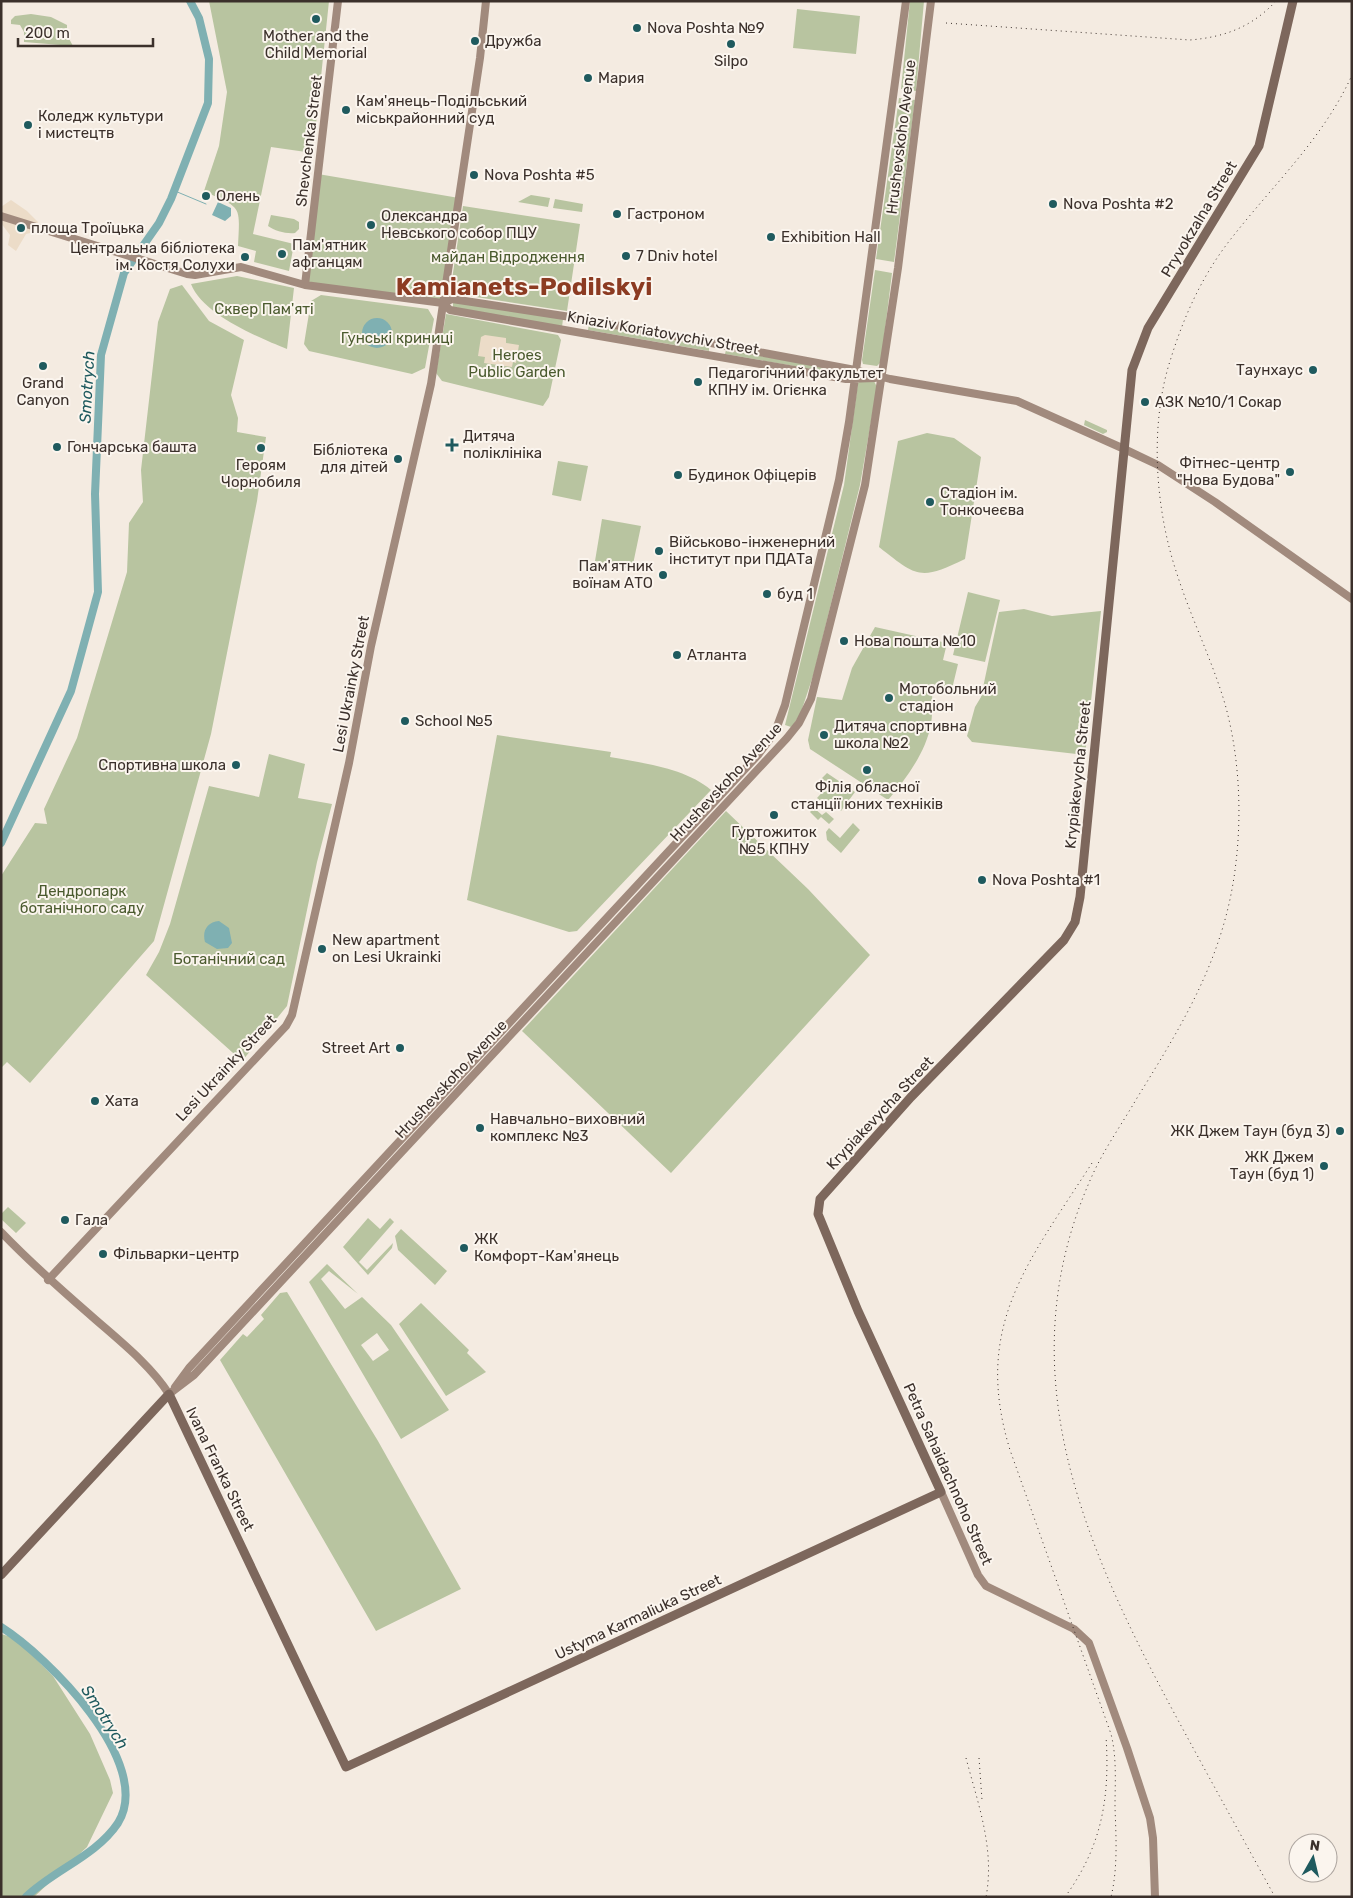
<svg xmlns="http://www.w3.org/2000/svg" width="1353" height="1898" font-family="Rubik,sans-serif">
  <rect width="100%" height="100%" fill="#f4ebe1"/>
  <path fill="#b8c4a0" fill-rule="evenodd" d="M209,1H329L313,153L271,147L253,234L294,244L289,271L254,262L256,251L238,246C240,204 242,209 204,191L219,146L227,92Z
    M910,1H924L916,91L901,89Z
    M797,9L860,16L856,54L793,48Z
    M31,14L51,17L67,25V35L73,46L24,42V32L20,25L11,24V20L15,16Z
    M899,98L915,100L894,262L876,259Z
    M318,174L459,198L443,303L305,285Z
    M531,195L550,198L548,207L518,202Z
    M555,199L583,204L582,212L553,208Z
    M463,206L580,224L567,311L450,293Z
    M271,215L294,219L299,222V229L295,233C286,234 275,231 268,226Z
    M875,270L892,273L881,362L877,366L863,364L862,360Z
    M237,276L294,288L287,349C258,337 203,315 191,284Z
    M182,285L209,321L244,340L231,395L238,418L237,432L266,437L257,501L211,734L154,941L30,1083L7,1062L1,1068V876L35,823L47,824L44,809L77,738L127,572L129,523L143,502L141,470L158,322L170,289Z
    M321,295L428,309L434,319L425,368L412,374L309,351L304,344L311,301Z
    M453,302L563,319L562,327L453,307Z
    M446,314L558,335L561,340L549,397L543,406L442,381L436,373Z
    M589,324L709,347V351L588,330Z
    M726,350L841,370V374L725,354Z
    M862,380L874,381L877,387L860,485L814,673L801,712L794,724L791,727L785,725L844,485L858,383Z
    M1085,420L1107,430V432L1103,434L1084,425Z
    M927,433L954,438L981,457L965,559C920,581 917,577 879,547L898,441Z
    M558,461L588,466L581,501L552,495Z
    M602,519L641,526L632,569L595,561Z
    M968,592L1000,600L985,662L953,655Z
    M1024,609L1052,616L1101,611L1085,755L972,742L967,736L975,707L981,697L999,612Z
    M875,627L947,643L943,660L958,664L952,689L932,684C932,698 933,711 931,724C926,752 906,779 888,800L810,749L808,740L817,697L842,700L852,668Z
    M497,735L611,752L610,757C642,763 686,768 711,790L577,931L569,932L467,900Z
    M269,754L305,764L298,798L332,804L317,862L287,1006L242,1061L146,975L159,952L170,924L209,786L259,797Z
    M827,773L855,792L841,811L833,804L829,808L817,798L828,786L821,779Z
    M814,808L822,815L826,812L834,819L829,824L821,817L818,820L810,812Z
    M726,811L808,889L870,955L671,1173L522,1031Z
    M853,823L860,830L841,853L827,840L826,832L829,828L840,838Z
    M8,1207L26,1223L16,1233L1,1219V1214Z
    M368,1218L380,1229L390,1218L394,1222L359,1262L367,1270L393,1243L392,1248L368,1275L343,1247Z
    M401,1229L447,1271L435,1285L398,1250L395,1236Z
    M327,1264L358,1294L329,1271L321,1279L345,1309L362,1297L391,1325L449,1410L401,1439L309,1282ZM377,1333L389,1350L373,1361L361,1345Z
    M287,1292L378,1441L461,1589L376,1631L220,1360L243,1334L247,1337L264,1319L261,1315L280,1293Z
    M421,1303L469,1350L467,1353L486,1372L446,1396L399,1324Z
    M1,1634L15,1638L53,1676L90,1734L110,1780L113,1793L87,1847L34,1897H1Z"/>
  <path fill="#ecdcc8" d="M11,200L27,211L38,222L34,232L26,234L16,251L8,245L10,235L1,223V207Z
    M485,335L506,338V343L519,345L516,363L513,362L512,367L484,363L485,357L478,356L481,337Z"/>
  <path fill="#7fb0b2" d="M218,202L231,208V216L225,221L212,215Z
    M362 333a15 15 0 1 1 30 0a15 15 0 1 1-30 0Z
    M219,921L229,928L232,943L228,948L217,949L205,942C202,931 207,922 219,921Z"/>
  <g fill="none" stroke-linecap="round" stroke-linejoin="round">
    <path stroke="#7fb0b2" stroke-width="1" d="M175,191L206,204"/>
    <path stroke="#7fb0b2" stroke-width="8" d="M1,843L71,691L98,592L95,494L101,355L124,273L159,223L171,199L208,103L209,59L199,18L190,1
      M1,1627C47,1656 155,1763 118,1823C96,1856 54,1870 26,1897"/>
    <path stroke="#a18a7d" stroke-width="8" d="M1,216L187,274L195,275L241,267L305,285L443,303L452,299L577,318L855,370L890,379L1017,401L1122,448L1158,465L1215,502L1352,599
      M305,285L338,1
      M443,303L450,310L846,379L875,378
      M1,1232C29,1261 58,1287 88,1313C116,1338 149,1363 169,1394
      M48,1280L286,1026L292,1015L349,763L371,646L431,384L480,58L486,1
      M175,1387L189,1368L758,755L775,732L785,705L839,480L849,422L906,1
      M169,1394L194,1375L787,738L799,723L811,699L865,485L898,268L931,1
      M941,1492L978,1575L986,1586L1074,1629L1089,1643L1127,1748L1150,1818L1153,1838L1155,1897"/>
    <path stroke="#7d675c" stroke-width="9" d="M1,1575L169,1394L346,1767L941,1492L858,1311L818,1214L820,1199L911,1097L1064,940L1075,922L1080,897L1132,370L1148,328L1259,146L1293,1"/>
    <path stroke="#3b302b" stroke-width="1" stroke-dasharray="1 4" stroke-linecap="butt" d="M946,23L1190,40C1225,37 1252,27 1276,1
      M1092,1163C1028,1263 972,1326 1010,1450L1111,1734C1117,1758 1115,1783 1115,1807C1116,1837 1118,1868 1111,1897
      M966,1758C978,1804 995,1849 986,1897
      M979,1758L982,1800
      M1065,1897C1102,1846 1110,1798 1106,1736
      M1275,1897C1243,1839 1211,1781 1179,1722C1085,1548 1004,1371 1092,1176C1104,1149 1122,1124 1137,1098C1184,1022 1226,954 1236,862C1242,811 1239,754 1225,704C1212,660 1191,618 1177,574C1155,509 1149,424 1171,358C1185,313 1204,272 1234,235C1275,183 1324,137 1352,75"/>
  </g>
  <g fill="#1f5a5e" stroke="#fbf5ee" stroke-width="2">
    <circle cx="316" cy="19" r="5"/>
    <circle cx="637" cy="28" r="5"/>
    <circle cx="475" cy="41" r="5"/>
    <circle cx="731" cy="44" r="5"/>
    <circle cx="588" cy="78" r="5"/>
    <circle cx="346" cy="110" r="5"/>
    <circle cx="28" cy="125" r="5"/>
    <circle cx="474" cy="175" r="5"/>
    <circle cx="206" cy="196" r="5"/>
    <circle cx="1053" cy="204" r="5"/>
    <circle cx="617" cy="214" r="5"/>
    <circle cx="371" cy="225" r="5"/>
    <circle cx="21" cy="228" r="5"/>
    <circle cx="771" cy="237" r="5"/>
    <circle cx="282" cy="254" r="5"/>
    <circle cx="626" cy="256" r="5"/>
    <circle cx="245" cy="257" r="5"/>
    <circle cx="43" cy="366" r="5"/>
    <circle cx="1313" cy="370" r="5"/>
    <circle cx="698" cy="382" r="5"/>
    <circle cx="1145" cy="402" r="5"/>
    <path d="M449.5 437.5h5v5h5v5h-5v5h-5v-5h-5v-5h5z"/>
    <circle cx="57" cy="447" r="5"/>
    <circle cx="261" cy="448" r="5"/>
    <circle cx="398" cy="459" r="5"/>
    <circle cx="1290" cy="472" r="5"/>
    <circle cx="678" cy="475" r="5"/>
    <circle cx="930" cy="502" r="5"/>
    <circle cx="659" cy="551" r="5"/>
    <circle cx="663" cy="575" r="5"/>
    <circle cx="767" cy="594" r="5"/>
    <circle cx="844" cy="641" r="5"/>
    <circle cx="677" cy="655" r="5"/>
    <circle cx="889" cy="698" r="5"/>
    <circle cx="405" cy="721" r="5"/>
    <circle cx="824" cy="735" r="5"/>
    <circle cx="236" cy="765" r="5"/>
    <circle cx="867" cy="770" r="5"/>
    <circle cx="774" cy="815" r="5"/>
    <circle cx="982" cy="880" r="5"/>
    <circle cx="322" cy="949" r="5"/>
    <circle cx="400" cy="1048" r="5"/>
    <circle cx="95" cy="1101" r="5"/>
    <circle cx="480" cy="1128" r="5"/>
    <circle cx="1340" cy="1131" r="5"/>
    <circle cx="1324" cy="1166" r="5"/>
    <circle cx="65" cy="1220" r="5"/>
    <circle cx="464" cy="1248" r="5"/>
    <circle cx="103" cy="1254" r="5"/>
  </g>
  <g text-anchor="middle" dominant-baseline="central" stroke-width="4" stroke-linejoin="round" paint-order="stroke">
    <g font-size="15" fill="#3b302b" stroke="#fbf5ee" text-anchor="start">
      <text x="647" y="28">Nova Poshta №9</text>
      <text x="316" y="36" text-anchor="middle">Mother and the<tspan x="316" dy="17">Child Memorial</tspan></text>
      <text x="485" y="41">Дружба</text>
      <text x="731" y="61" text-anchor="middle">Silpo</text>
      <text x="598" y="78">Мария</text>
      <text x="356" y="101">Кам'янець-Подільський<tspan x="356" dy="17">міськрайонний суд</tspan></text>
      <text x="38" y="116">Коледж культури<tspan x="38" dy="17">і мистецтв</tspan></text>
      <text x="484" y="175">Nova Poshta #5</text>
      <text x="216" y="196">Олень</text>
      <text x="1063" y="204">Nova Poshta #2</text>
      <text x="627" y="214">Гастроном</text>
      <text x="381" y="216">Олександра<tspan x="381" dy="17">Невського собор ПЦУ</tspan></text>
      <text x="31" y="228">площа Троїцька</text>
      <text x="781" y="237">Exhibition Hall</text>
      <text x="292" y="245">Пам'ятник<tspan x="292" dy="17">афганцям</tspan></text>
      <text x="235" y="248" text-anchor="end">Центральна бібліотека<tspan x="235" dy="17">ім. Костя Солухи</tspan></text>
      <text x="636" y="256">7 Dniv hotel</text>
      <text x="1303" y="370" text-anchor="end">Таунхаус</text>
      <text x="708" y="373">Педагогічний факультет<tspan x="708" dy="17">КПНУ ім. Огієнка</tspan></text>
      <text x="43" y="383" text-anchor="middle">Grand<tspan x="43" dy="17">Canyon</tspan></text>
      <text x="1155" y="402">АЗК №10/1 Сокар</text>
      <text x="463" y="436">Дитяча<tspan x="463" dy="17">поліклініка</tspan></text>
      <text x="67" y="447">Гончарська башта</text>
      <text x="388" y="450" text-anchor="end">Бібліотека<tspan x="388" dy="17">для дітей</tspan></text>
      <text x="1280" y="463" text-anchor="end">Фітнес-центр<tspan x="1280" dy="17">"Нова Будова"</tspan></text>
      <text x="261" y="465" text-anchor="middle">Героям<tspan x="261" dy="17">Чорнобиля</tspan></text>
      <text x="688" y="475">Будинок Офіцерів</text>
      <text x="940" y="493">Стадіон ім.<tspan x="940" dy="17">Тонкочеєва</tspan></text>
      <text x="669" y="542">Військово-інженерний<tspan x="669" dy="17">інститут при ПДАТа</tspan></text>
      <text x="653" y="566" text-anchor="end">Пам'ятник<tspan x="653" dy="17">воїнам АТО</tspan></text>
      <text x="777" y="594">буд 1</text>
      <text x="854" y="641">Нова пошта №10</text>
      <text x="687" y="655">Атланта</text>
      <text x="899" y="689">Мотобольний<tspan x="899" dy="17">стадіон</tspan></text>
      <text x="415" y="721">School №5</text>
      <text x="834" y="726">Дитяча спортивна<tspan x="834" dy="17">школа №2</tspan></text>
      <text x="226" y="765" text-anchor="end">Спортивна школа</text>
      <text x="867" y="787" text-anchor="middle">Філія обласної<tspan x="867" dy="17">станції юних техніків</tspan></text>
      <text x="774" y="832" text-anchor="middle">Гуртожиток<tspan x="774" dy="17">№5 КПНУ</tspan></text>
      <text x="992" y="880">Nova Poshta #1</text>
      <text x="332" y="940">New apartment<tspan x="332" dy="17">on Lesi Ukrainki</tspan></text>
      <text x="390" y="1048" text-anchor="end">Street Art</text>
      <text x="105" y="1101">Хата</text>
      <text x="490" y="1119">Навчально-виховний<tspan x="490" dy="17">комплекс №3</tspan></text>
      <text x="1330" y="1131" text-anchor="end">ЖК Джем Таун (буд 3)</text>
      <text x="1314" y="1157" text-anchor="end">ЖК Джем<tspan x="1314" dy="17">Таун (буд 1)</tspan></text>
      <text x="75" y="1220">Гала</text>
      <text x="474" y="1239">ЖК<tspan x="474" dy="17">Комфорт-Кам'янець</tspan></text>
      <text x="113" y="1254">Фільварки-центр</text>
    </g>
    <g font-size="15" fill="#3b302b" stroke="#fbf5ee">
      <text transform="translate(901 137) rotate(-83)">Hrushevskoho Avenue</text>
      <text transform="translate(309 141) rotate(-83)">Shevchenka Street</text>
      <text transform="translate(1199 219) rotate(-59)">Pryvokzalna Street</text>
      <text transform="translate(663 333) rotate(10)">Kniaziv Koriatovychiv Street</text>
      <text transform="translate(351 684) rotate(-79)">Lesi Ukrainky Street</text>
      <text transform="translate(1078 775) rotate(-84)">Krypiakevycha Street</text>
      <text transform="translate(726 782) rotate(-47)">Hrushevskoho Avenue</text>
      <text transform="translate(226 1068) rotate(-47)">Lesi Ukrainky Street</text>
      <text transform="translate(451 1079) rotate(-47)">Hrushevskoho Avenue</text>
      <text transform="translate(880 1113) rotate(-47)">Krypiakevycha Street</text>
      <text transform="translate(220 1469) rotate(64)">Ivana Franka Street</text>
      <text transform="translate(948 1474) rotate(66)">Petra Sahaidachnoho Street</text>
      <text transform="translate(638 1617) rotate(-25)">Ustyma Karmaliuka Street</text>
    </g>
    <g font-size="15" fill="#4a5a2e" stroke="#fbf5ee">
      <text x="508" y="257">майдан Відродження</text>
      <text x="264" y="309">Сквер Пам'яті</text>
      <text x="397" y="338">Гунські криниці</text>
      <text x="517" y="355">Heroes<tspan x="517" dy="17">Public Garden</tspan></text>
      <text x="82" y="891">Дендропарк<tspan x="82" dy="17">ботанічного саду</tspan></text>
      <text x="229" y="959">Ботанічний сад</text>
    </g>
    <g font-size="16" font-style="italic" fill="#1f5a5e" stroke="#fbf5ee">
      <text transform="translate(87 387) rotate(-87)">Smotrych</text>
      <text transform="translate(105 1717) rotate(57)">Smotrych</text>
    </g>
    <g font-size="25" font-weight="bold" fill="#8c3b22" stroke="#fbf5ee">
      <text x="524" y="286">Kamianets-Podilskyi</text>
    </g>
  </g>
  <rect width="1353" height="1898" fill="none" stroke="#3b302b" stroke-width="5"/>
  <g transform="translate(1313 1858) rotate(8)"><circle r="24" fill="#fbf5ee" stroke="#aea6a0"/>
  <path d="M0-4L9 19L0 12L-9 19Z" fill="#1f5a5e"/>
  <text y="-8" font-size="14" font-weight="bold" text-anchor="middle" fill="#3b302b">N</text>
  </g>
  <path d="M18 38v8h135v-8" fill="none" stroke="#3b302b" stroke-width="2.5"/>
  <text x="25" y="38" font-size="15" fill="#3b302b" stroke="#fbf5ee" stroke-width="4" paint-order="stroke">200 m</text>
</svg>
